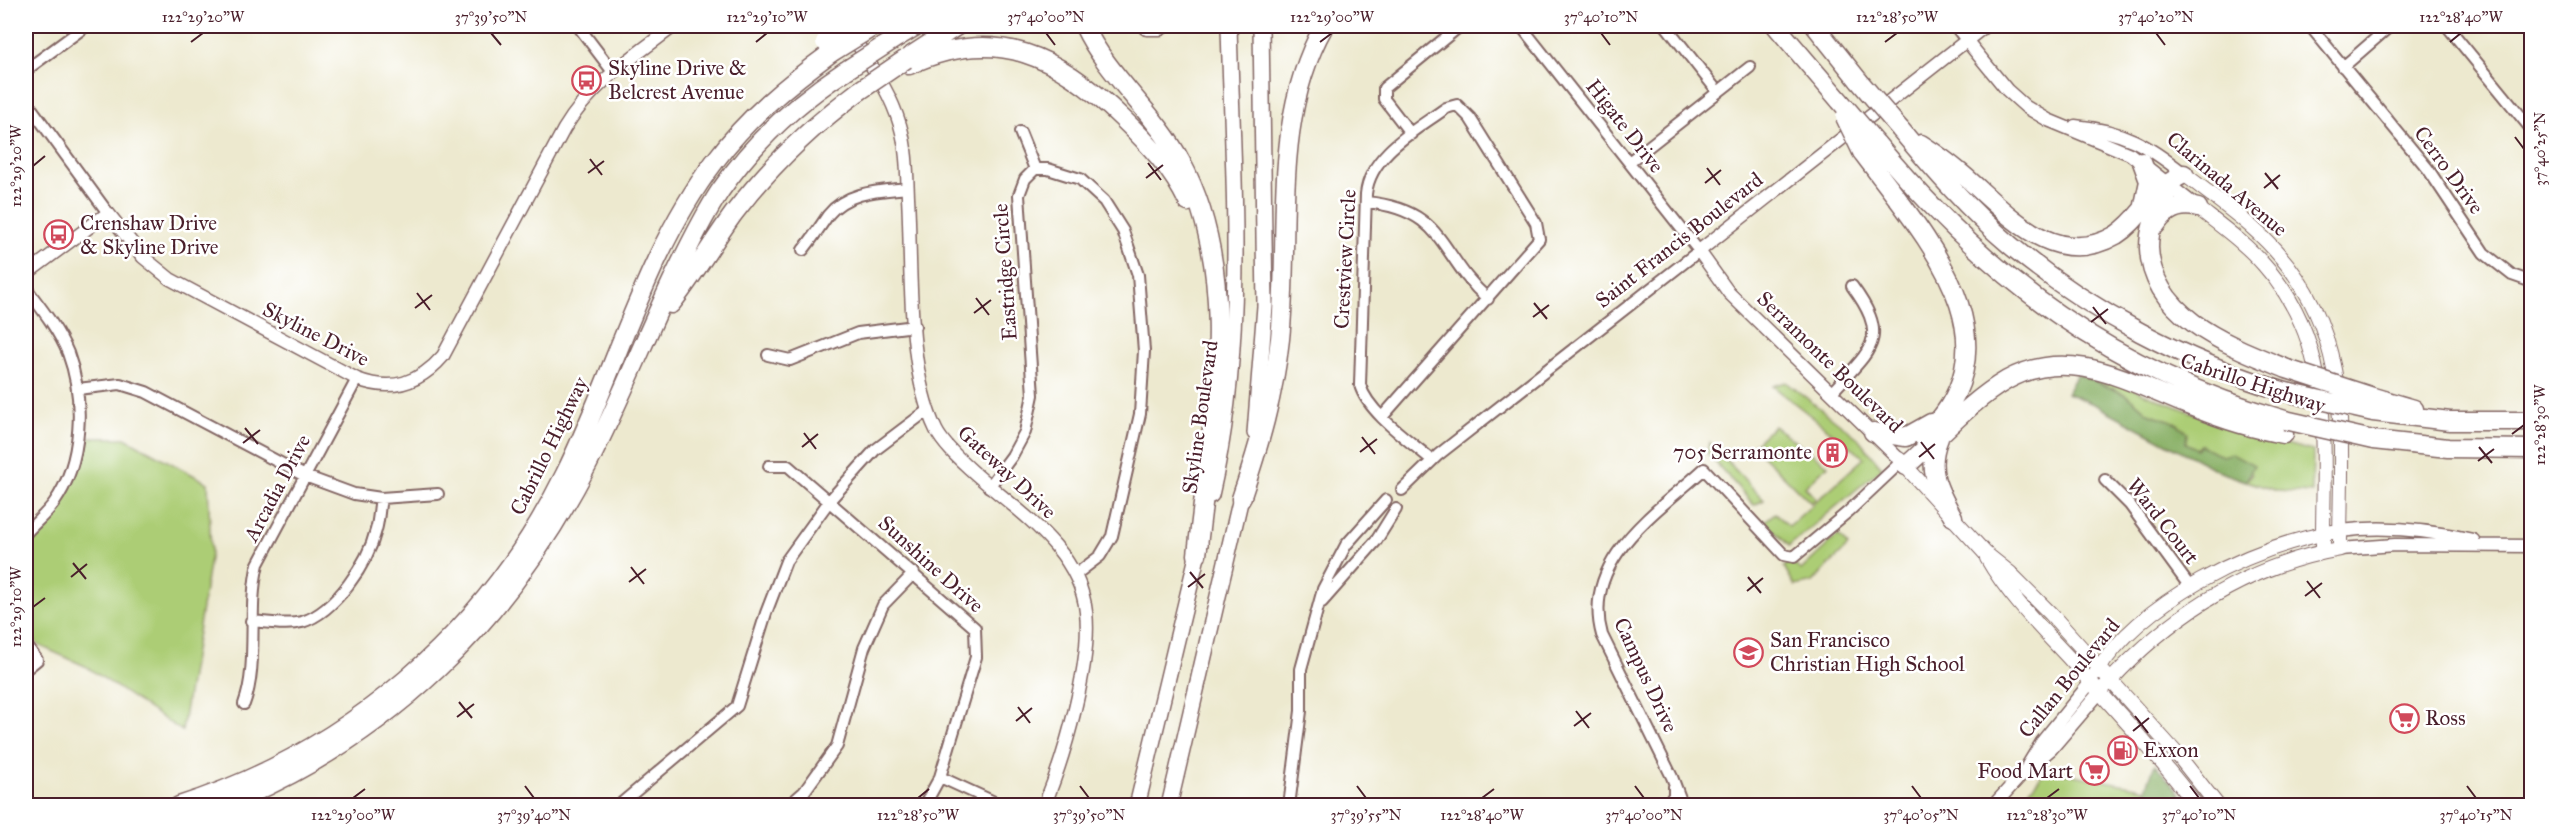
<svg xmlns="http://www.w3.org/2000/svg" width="2557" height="831" font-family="'IM FELL Great Primer',serif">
  <rect width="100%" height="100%" fill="#fff"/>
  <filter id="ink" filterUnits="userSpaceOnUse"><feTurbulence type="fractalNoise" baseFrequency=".0167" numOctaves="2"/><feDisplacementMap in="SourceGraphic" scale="12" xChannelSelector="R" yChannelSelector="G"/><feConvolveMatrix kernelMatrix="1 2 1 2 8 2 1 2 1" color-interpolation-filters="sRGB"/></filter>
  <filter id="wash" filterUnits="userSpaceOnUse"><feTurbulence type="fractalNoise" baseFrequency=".008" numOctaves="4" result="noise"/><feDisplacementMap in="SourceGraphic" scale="24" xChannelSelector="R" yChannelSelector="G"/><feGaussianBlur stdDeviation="1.35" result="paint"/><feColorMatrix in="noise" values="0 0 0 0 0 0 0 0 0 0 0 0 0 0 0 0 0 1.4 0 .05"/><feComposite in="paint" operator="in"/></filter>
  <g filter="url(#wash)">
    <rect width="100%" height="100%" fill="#ede9cf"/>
    <path fill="#accd75" stroke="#7b7650" stroke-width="1.5" d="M2100,376L2249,435L2313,451L2312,493L2277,491L2246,481L2252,474L2201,445L2197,450L2186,443L2177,423L2148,413L2127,395L2088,378Z
      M1786,382L1858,438L1882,468L1789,546L1765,521L1775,513L1789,526L1864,458L1773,386Z
      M1774,426L1828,465L1805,487L1816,499L1811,503L1753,446Z
      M86,438H125L208,483L211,552L182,731L85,666L38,645L26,628V546C60,516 74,481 86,438Z
      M1709,442L1712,445L1764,500L1754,505L1707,453Z
      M1838,535L1848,546L1813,582L1795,586L1784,567L1790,562L1801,570Z
      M2058,772L2146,789L2150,805L2016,806L2044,773Z"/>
    <path fill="#89b066" stroke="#6a6848" stroke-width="1.5" d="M2077,374L2127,395L2148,413L2177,423L2187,433L2186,443L2197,449L2201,445L2222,456L2232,453L2254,465L2246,481L2220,472L2096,405L2067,393Z
      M2155,764L2189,805H2150L2146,789Z"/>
  </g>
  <g filter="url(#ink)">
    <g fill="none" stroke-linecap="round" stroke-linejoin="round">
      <defs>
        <path id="minor" d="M578,26L613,72
          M1666,26L1718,92
          M1955,26L1966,40
          M2310,26L2428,169L2484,253L2512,275L2532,282
          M2447,26L2532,130
          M2343,67L2390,26
          M26,70L86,26
          M26,101L108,213
          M1020,132L1035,169
          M1411,134L1384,99V88L1460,26
          M1629,162L1750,67
          M1366,202C1447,210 1438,255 1488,299
          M803,250C812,239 820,227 828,215C847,191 880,191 908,188
          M26,288C41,308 58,329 68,353C85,399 83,462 54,503C46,514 35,523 26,533
          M768,355L790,360L858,333L915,326
          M78,389L120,384L146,392L305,476L354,494L381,498L438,494
          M1833,391C1871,349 1891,339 1852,286
          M1383,416L1539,239L1536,223L1470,118L1457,105L1446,108C1416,130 1370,154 1366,194L1360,385C1368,413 1410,441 1432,460
          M769,466H788L975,628L976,657L940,777L924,806
          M2105,480L2130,505L2190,587
          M989,487L1012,456L1025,432L1033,395L1019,195L1025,179L1035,169H1048L1080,179L1104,201L1123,231L1138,275L1144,351L1140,414L1112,536L1100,556L1075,575
          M1402,490L1438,455L1699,251L1521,26
          M1322,602L1376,541L1396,509
          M251,621C267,622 286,626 302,622C335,612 368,563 376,530C379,520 379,508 381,498
          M26,645L37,660L26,669
          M244,704C259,665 247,609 258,564L357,379
          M940,777L1003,806
          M618,806L737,706L766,613L786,561L830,500L875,450L928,410
          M788,806L804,792L837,746L864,648L883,605L914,573
          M1289,806L1301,711V669L1323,589L1346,545L1386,500
          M1667,806L1674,795V786
          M1683,806L1672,777L1602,635C1581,560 1656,513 1704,469L1784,555L1794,557L1849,511L1902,461"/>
        <path id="tertiary" d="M851,34C870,64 890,91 900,125C907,148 907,174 908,197C912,266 906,369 936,430C943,444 957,457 969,468C1013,509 1079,546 1086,612C1092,663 1064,758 1044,806
          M1966,40L2007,90L2026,107L2048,120L2130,154L2197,207
          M2075,126C2124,131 2146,144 2184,174
          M26,274L108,213L143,257L170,279L357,379C391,392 419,384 443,356L564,129C591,84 633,57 674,26
          M1899,459L1729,293L1699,251L1985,26
          M2340,531C2385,525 2429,530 2473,540
          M2340,549L2395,545L2532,546
          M2028,765L2042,742L2090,683
          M1993,806L2023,773L2051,749L2099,693"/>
        <path id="secondary" d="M2198,208C2221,226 2245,243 2264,265C2338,347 2322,451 2323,552
          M1899,459L1985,553L2010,573L2051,614L2177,754L2218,806
          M1987,558C2008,595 2039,626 2068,657C2112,706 2157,754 2197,806
          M2096,673C2142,600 2249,548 2332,532
          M2099,693C2164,619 2242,566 2340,549C2340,440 2355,338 2275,250C2249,221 2215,198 2184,174"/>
        <path id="primary" d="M1255,433L1265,306L1261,26
          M1211,495C1247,341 1233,182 1229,26
          M1137,806L1200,544
          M1169,806L1243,489"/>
        <path id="motorway" d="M1084,26C1108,77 1155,112 1181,162C1244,279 1210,429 1197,555
          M1147,26H1160
          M1776,26L1840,101
          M1815,26L1859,81
          M896,38L916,26
          M912,55L957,26
          M909,65C996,24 1060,57 1123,119C1149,144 1173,170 1188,202
          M1900,129C1934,170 1969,210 2010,245C2090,312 2186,362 2286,392
          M1876,143C1989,279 2113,372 2285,420
          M1921,144C1935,153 1949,163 1962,174C2005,210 2052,272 2116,235C2135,223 2145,204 2161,189C2168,183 2176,178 2184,174
          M1862,152C1923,234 2025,342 1923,437
          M2142,162L2149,181L2144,205
          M2167,197C2155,213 2149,228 2149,248C2152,318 2231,346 2287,369
          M2156,225C2166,209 2181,203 2198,208
          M671,304C694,275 712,243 734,213C770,166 812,126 859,91
          M2373,397L2414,409
          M2373,412L2450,421H2532
          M1873,432L1906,437L1931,423
          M1939,438C1926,469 1938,490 1953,517
          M2373,440L2448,448L2532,449
          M1906,466C1939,438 1969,402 2007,380C2071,344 2132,384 2193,407C2222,419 2253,429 2284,434
          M1241,499C1259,446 1274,395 1280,339C1291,234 1270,122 1324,26
          M179,806C348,752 487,633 565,474C616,371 645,253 715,161C747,118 788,84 832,52
          M222,806C389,739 506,623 588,464C618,405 643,343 671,283C686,252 701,220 720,191C753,143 796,103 845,71"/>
      </defs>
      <use href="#minor" stroke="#836664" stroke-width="14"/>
      <use href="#tertiary" stroke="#836664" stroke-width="15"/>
      <use href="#secondary" stroke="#836664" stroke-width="16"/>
      <use href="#primary" stroke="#836664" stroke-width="18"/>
      <use href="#motorway" stroke="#836664" stroke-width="21"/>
      <use href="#minor" stroke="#fff" stroke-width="10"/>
      <use href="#tertiary" stroke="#fff" stroke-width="12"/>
      <use href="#secondary" stroke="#fff" stroke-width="14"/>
      <use href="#primary" stroke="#fff" stroke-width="15"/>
      <use href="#motorway" stroke="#fff" stroke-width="18"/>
      <defs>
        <path id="motorway-bridge" d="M825,42L847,26
          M832,52L874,26
          M845,71L896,38
          M1859,81L1900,129
          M859,91L906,59
          M1840,101L1876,143
          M1845,117L1862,152
          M2287,369L2373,397
          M2286,392L2373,412
          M2285,420L2373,440"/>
      </defs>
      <use href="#motorway-bridge" stroke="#836664" stroke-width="21" stroke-linecap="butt"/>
      <use href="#motorway-bridge" stroke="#fff" stroke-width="18"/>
    </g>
  </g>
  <path fill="none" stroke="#4a1f2b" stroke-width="2" d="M491,33L501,45M1046,33L1055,45M1601,33L1610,45M2156,33L2165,45M191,42L203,33M756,42L767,33M1320,42L1332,33M1885,42L1897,33M2450,42L2461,33M2515,137L2524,149M590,159L602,175M1148,163L1161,180M33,166L45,156M1707,168L1720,185M588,173L604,161M2265,173L2278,189M1146,178L1163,165M1705,183L1721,170M2264,188L2280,175M417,293L430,310M976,298L989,315M1534,303L1547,319M2093,307L2106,324M415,308L432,295M974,313L991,300M1533,317L1549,305M2091,322L2108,309M245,428L258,444M804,433L816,449M2512,434L2524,425M1362,437L1375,454M1921,442L1934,459M243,443L260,430M802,447L818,434M2479,447L2492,463M1360,452L1377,439M1919,457L1935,444M2478,461L2494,449M73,563L86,579M631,567L644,584M1190,572L1203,588M71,577L87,564M1748,577L1761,593M2307,581L2320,598M629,582L646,569M1188,587L1205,574M1747,591L1763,578M2305,596L2322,583M33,607L45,598M459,702L472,718M1018,707L1030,723M1576,711L1589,728M2135,716L2148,733M457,717L474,704M1016,721L1032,708M1574,726L1591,713M2133,731L2149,718M525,786L534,798M1080,786L1089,798M1357,786L1366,798M1635,786L1644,798M1912,786L1921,798M2190,786L2199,798M2467,786L2476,798M353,798L365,789M918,798L929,789M1482,798L1494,789M2047,798L2059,789"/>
  <defs>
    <symbol id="bus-ring" viewBox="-11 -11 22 22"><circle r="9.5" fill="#fff" stroke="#d1495b" stroke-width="1.5"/><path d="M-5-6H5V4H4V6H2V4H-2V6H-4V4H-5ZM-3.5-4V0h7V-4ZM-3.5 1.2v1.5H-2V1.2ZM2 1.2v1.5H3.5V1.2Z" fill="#d1495b"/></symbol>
    <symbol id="building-ring" viewBox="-11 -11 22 22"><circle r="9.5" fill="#fff" stroke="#d1495b" stroke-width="1.5"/><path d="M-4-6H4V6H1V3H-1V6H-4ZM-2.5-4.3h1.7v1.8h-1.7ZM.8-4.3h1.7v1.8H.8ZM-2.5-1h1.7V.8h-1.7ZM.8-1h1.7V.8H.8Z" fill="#d1495b"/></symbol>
    <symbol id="school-ring" viewBox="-11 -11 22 22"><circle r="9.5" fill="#fff" stroke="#d1495b" stroke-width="1.5"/><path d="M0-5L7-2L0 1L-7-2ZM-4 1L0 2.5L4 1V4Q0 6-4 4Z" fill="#d1495b"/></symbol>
    <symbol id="supermarket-ring" viewBox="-11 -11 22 22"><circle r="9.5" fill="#fff" stroke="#d1495b" stroke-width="1.5"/><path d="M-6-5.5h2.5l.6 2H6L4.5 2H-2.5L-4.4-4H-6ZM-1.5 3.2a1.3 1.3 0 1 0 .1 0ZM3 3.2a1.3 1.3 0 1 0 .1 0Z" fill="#d1495b"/></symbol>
    <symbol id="fuel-ring" viewBox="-11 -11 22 22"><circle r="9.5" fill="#fff" stroke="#d1495b" stroke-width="1.5"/><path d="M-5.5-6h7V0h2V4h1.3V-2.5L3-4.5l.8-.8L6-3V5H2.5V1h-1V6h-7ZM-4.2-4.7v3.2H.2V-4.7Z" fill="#d1495b"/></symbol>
  </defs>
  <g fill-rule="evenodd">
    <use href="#bus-ring" x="570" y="64" width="33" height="33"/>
    <use href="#bus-ring" x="42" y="218" width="33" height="33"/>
    <use href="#building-ring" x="1816" y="436" width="33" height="33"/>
    <use href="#school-ring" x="1732" y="636" width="33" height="33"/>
    <use href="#supermarket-ring" x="2388" y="702" width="33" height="33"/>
    <use href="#fuel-ring" x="2106" y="734" width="33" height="33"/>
    <use href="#supermarket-ring" x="2078" y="754" width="33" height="33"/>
  </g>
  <g text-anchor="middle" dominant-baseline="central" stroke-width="5" stroke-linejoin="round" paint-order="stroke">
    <g font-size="21" fill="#4a1f2b" stroke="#fff" text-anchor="start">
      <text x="608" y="68">Skyline Drive &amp;<tspan x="608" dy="24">Belcrest Avenue</tspan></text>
      <text x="80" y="223">Crenshaw Drive<tspan x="80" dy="24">&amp; Skyline Drive</tspan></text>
      <text x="1812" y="452" text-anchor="end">705 Serramonte</text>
      <text x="1770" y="640">San Francisco<tspan x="1770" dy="24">Christian High School</tspan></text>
      <text x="2425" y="718">Ross</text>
      <text x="2143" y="750">Exxon</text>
      <text x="2073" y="771" text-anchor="end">Food Mart</text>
    </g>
    <g font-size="21" fill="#4a1f2b" stroke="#fff">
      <text transform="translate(1625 126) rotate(52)">Higate Drive</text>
      <text transform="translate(2449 170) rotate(54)">Cerro Drive</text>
      <text transform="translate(2227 184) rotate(40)">Clarinada Avenue</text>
      <text transform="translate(1679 240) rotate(-38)">Saint Francis Boulevard</text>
      <text transform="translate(1345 259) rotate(-87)">Crestview Circle</text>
      <text transform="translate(1005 272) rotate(-94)">Eastridge Circle</text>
      <text transform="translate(316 334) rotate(27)">Skyline Drive</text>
      <text transform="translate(1830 362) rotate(44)">Serramonte Boulevard</text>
      <text transform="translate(2253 383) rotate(18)">Cabrillo Highway</text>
      <text transform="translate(1200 417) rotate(-82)">Skyline Boulevard</text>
      <text transform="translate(549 446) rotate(-64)">Cabrillo Highway</text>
      <text transform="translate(1007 472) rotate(43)">Gateway Drive</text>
      <text transform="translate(277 488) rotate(-62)">Arcadia Drive</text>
      <text transform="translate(2163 521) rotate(52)">Ward Court</text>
      <text transform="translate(931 564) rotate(42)">Sunshine Drive</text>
      <text transform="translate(1646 675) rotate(65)">Campus Drive</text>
      <text transform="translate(2069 678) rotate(-51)">Callan Boulevard</text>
    </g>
  </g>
  <rect width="2557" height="831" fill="none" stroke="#fff" stroke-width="66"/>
  <rect x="33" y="33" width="2491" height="765" fill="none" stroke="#4a1f2b" stroke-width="2"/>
  <g font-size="15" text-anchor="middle" fill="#4a1f2b">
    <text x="203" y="22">122°29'20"W</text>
    <text x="491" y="22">37°39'50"N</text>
    <text x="767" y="22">122°29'10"W</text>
    <text x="1046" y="22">37°40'00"N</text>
    <text x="1332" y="22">122°29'00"W</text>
    <text x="1601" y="22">37°40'10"N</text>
    <text x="1897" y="22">122°28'50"W</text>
    <text x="2156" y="22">37°40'20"N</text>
    <text x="2461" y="22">122°28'40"W</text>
    <text transform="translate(2540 149) rotate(-90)" y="5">37°40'25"N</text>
    <text transform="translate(16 166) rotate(-90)" y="5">122°29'20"W</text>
    <text transform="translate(2540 425) rotate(-90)" y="5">122°28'30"W</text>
    <text transform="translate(16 607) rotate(-90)" y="5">122°29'10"W</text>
    <text x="353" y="820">122°29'00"W</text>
    <text x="534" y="820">37°39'40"N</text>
    <text x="918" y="820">122°28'50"W</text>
    <text x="1089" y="820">37°39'50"N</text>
    <text x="1366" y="820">37°39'55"N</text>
    <text x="1482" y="820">122°28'40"W</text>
    <text x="1644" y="820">37°40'00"N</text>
    <text x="1921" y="820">37°40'05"N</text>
    <text x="2047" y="820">122°28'30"W</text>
    <text x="2199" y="820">37°40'10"N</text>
    <text x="2476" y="820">37°40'15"N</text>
  </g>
</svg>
